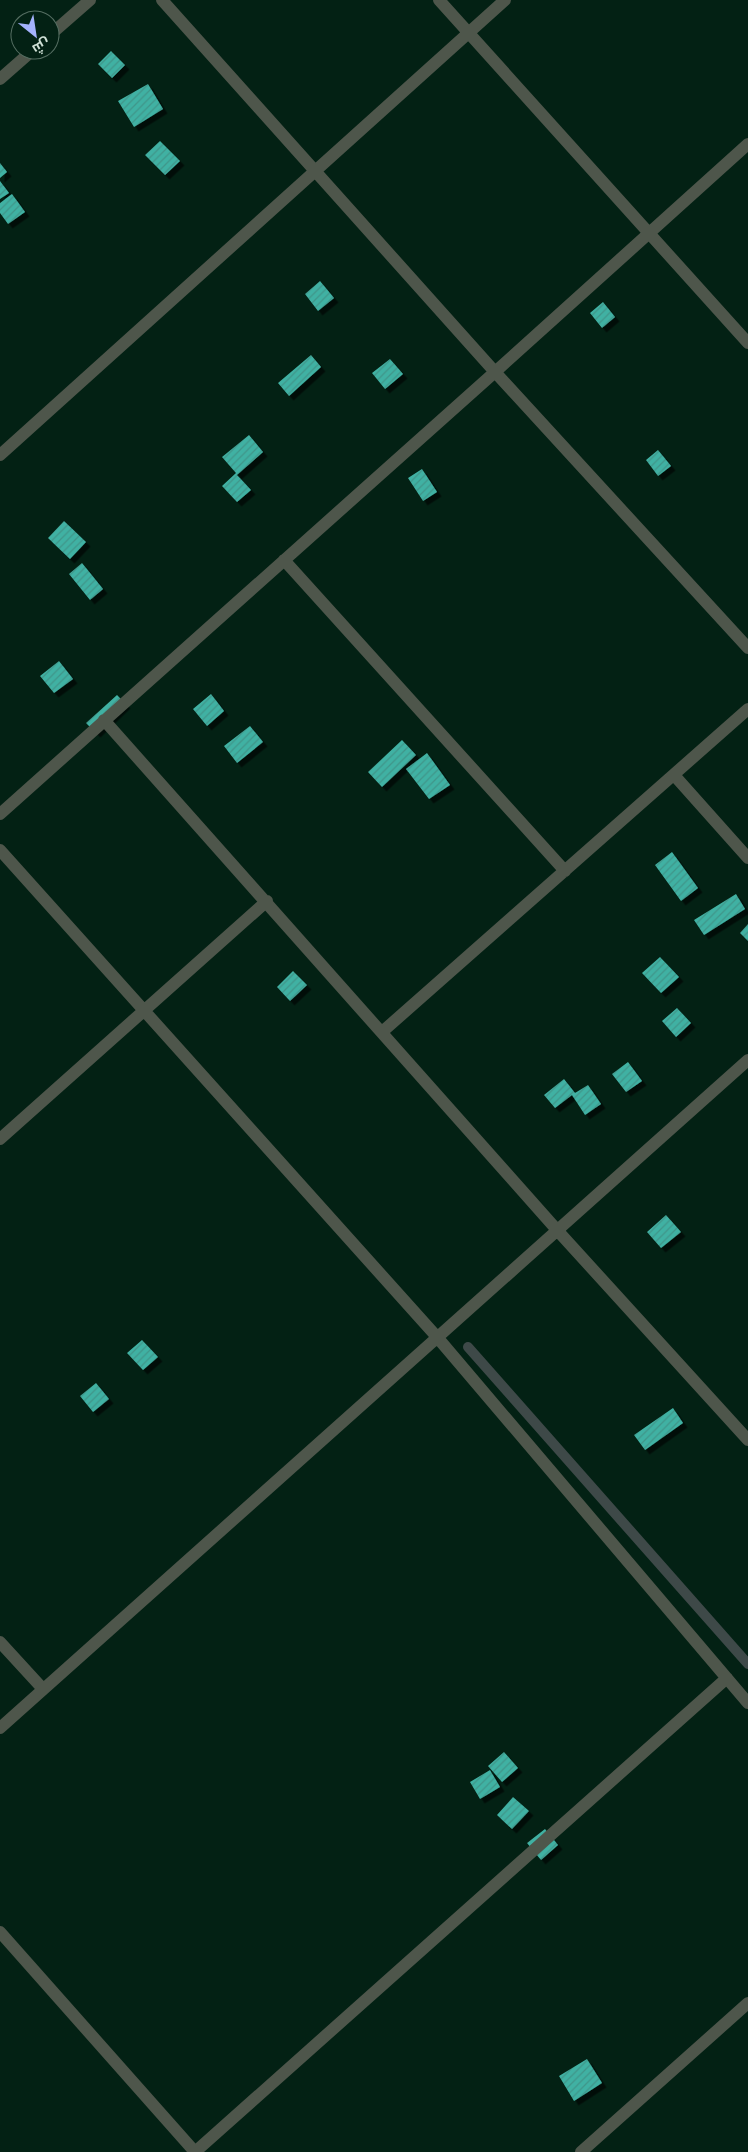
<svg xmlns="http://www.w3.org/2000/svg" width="748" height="2152" font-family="Montserrat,Cairo,sans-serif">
  <defs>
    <pattern id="building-hatch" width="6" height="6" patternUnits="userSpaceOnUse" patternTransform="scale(1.25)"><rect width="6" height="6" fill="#41b1a3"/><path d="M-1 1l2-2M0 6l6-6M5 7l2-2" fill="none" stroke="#40968a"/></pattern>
    <filter id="shadow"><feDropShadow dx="4.5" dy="4.5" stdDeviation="0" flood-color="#0009"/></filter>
  </defs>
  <rect width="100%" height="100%" fill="#032114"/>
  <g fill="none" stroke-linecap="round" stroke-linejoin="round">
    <path stroke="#3e4948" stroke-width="10" d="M468,1347L748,1664"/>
  </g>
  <path fill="url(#building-hatch)" filter="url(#shadow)" d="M111,51L125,65L112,78L98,64Z
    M148,84L163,109L134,127L118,101Z
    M160,141L180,161L165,175L145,155Z
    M0,163L7,172L0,178Z
    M0,181L9,193L0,199Z
    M12,194L25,212L8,224L0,213V203Z
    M320,281L334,298L318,311L305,294Z
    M603,302L615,317L602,328L590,313Z
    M311,355L321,367L289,396L278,383Z
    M390,359L403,374L385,389L372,373Z
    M249,435L263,452L237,475L251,490L237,502L222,486L236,473L222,457Z
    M658,450L671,466L658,476L646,460Z
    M422,469L437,492L423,501L408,478Z
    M64,521L86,542L70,559L48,538Z
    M82,563L103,589L90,600L69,574Z
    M59,661L73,679L54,693L40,676Z
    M211,694L224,711L207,726L193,709Z
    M117,695L126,704L96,733L86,723Z
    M250,726L263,742L237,763L224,746Z
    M402,740L416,755L382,787L368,772Z
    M427,753L450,785L429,799L406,769Z
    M672,852L698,888L681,901L655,865Z
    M736,894L745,909L704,935L694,920Z
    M748,924V941L740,933Z
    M660,957L679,977L661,993L642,973Z
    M293,971L307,985L290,1001L277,987Z
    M677,1008L691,1023L676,1037L662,1021Z
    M628,1062L642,1081L626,1092L612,1074Z
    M564,1079L575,1093L588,1085L601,1104L585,1115L572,1095L555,1108L544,1095Z
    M666,1215L681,1232L661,1248L647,1232Z
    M142,1340L158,1357L143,1370L127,1353Z
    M96,1383L109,1399L93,1412L80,1396Z
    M673,1408L683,1423L645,1450L634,1435Z
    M504,1752L518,1768L502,1782L488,1766Z
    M490,1770L500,1787L480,1799L470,1782Z
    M513,1797L529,1811L512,1829L497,1815Z
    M545,1829L558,1845L541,1860L527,1843Z
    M587,2059L602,2083L574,2101L559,2076Z"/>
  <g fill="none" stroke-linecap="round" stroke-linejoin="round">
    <path stroke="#4e564b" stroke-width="12" d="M162,0L495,372L748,648
      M439,0L748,343
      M50,35L90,0
      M0,79L33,50
      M0,455L505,0
      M284,560L565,871
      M104,720L557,1230L748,1440
      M674,775L748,858
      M0,814L495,372L748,144
      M0,850L437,1337L748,1703
      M382,1032L748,709
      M0,1139L267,901
      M0,1642L43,1689
      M0,1728L748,1060
      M0,1932L195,2152
      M195,2152L727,1678
      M581,2152L748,2003"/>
  </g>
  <g transform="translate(35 35) rotate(150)"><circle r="24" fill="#032114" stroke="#556e62"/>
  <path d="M0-4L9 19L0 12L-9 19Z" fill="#a4b2fc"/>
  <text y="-8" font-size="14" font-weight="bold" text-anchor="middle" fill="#d0e1d7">ش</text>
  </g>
</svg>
